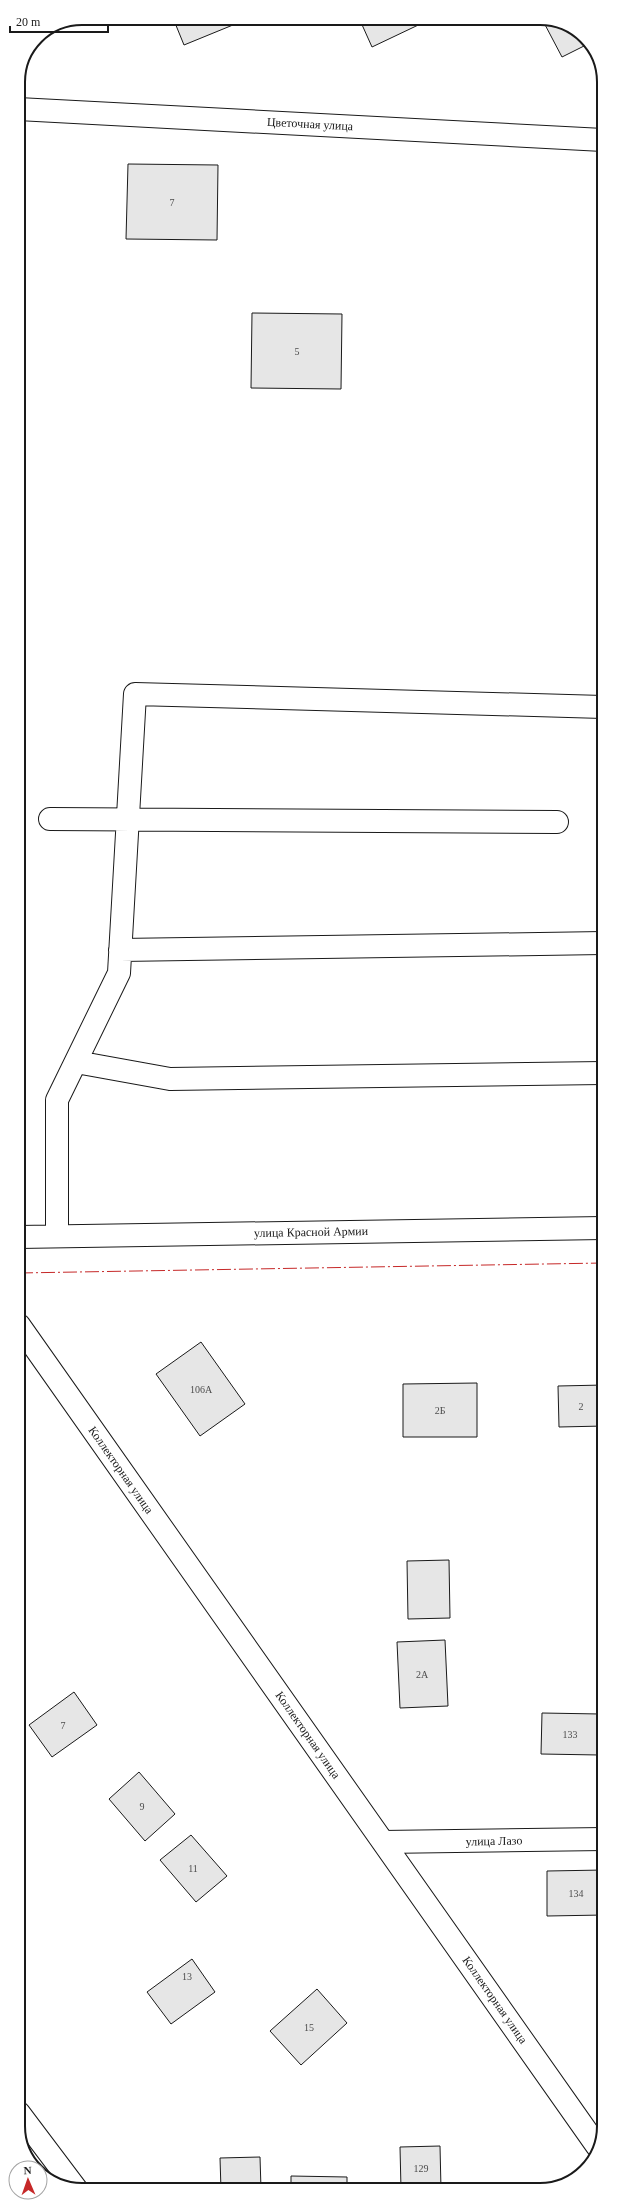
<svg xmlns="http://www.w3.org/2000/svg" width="622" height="2208" font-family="'Times New Roman',serif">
  <rect width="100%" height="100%" fill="#fff"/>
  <path fill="#e6e6e6" stroke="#1a1a1a" d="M82,18H90V21H74Z
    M173,18H250L184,45Z
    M359,18H433L372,47Z
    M542,19H548L582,34L588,44L562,57Z
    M128,164L218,165L217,240L126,239Z
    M252,313L342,314L341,389L251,388Z
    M201,1342L245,1404L200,1436L156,1374Z
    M477,1383V1437H403V1384Z
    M604,1385V1426L559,1427L558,1386Z
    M449,1560L450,1618L408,1619L407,1561Z
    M445,1640L448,1706L400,1708L397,1642Z
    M74,1692L97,1725L52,1757L29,1725Z
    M542,1713L600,1714L599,1755L541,1754Z
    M139,1772L175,1814L145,1841L109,1799Z
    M191,1835L227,1876L196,1902L160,1860Z
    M604,1870V1915L547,1916V1871Z
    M192,1959L215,1992L171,2024L147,1992Z
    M317,1989L347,2023L301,2065L270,2031Z
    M440,2146L441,2189H401L400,2147Z
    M260,2157L261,2189L221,2190L220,2158Z
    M291,2176L347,2177V2189H291Z"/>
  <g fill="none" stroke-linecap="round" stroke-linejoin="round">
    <defs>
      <path id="minor" d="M18,109L603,140
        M50,819L557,822
        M120,950L603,943
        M76,1062L170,1079L603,1073
        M57,1236V1100L119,973L135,694L603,707
        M19,1237L603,1228
        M19,1325L597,2146
        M383,1842L604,1839
        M19,2113L77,2190"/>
    </defs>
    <use href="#minor" stroke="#1a1a1a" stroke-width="24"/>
    <use href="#minor" stroke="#fff" stroke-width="22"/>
    <path stroke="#c62828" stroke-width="1" stroke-dasharray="14 3 2 3" stroke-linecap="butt" d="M19,1273L603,1263"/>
  </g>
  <g text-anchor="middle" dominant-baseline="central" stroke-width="3" stroke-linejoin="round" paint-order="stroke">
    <g font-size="10" fill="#4d4d4d">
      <text x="172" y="202">7</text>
      <text x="297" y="351">5</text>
      <text x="201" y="1389">106А</text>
      <text x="581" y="1406">2</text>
      <text x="440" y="1410">2Б</text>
      <text x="422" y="1674">2А</text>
      <text x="63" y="1725">7</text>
      <text x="570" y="1734">133</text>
      <text x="142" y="1806">9</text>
      <text x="193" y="1868">11</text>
      <text x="576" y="1893">134</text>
      <text x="187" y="1976">13</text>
      <text x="309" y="2027">15</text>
      <text x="421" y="2168">129</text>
    </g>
    <g font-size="12" fill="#1a1a1a" stroke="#fff">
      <text transform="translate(310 124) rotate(3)">Цветочная улица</text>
      <text transform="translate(311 1232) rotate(-1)">улица Красной Армии</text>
      <text transform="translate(121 1470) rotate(55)">Коллекторная улица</text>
      <text transform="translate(308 1735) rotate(55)">Коллекторная улица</text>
      <text transform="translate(494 1841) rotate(-1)">улица Лазо</text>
      <text transform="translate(495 2000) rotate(55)">Коллекторная улица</text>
    </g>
  </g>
  <path d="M0 0H622V2208H0ZM82 25H540A57 57 0 0 1 597 82V2126A57 57 0 0 1 540 2183H82A57 57 0 0 1 25 2126V82A57 57 0 0 1 82 25Z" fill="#fff" fill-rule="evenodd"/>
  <path fill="none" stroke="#1a1a1a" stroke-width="2" d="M82 25H540A57 57 0 0 1 597 82V2126A57 57 0 0 1 540 2183H82A57 57 0 0 1 25 2126V82A57 57 0 0 1 82 25Z"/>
  <g transform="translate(28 2180) rotate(358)"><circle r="19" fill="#ffffff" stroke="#a3a3a3"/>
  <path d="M0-3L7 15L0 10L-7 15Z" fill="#c62828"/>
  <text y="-6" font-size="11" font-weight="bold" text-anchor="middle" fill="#1a1a1a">N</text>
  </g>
  <path d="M10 26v6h98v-6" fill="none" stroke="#1a1a1a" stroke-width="2"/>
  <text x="16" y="26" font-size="12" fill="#1a1a1a" stroke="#ffffff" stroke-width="3" paint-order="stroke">20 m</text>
</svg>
